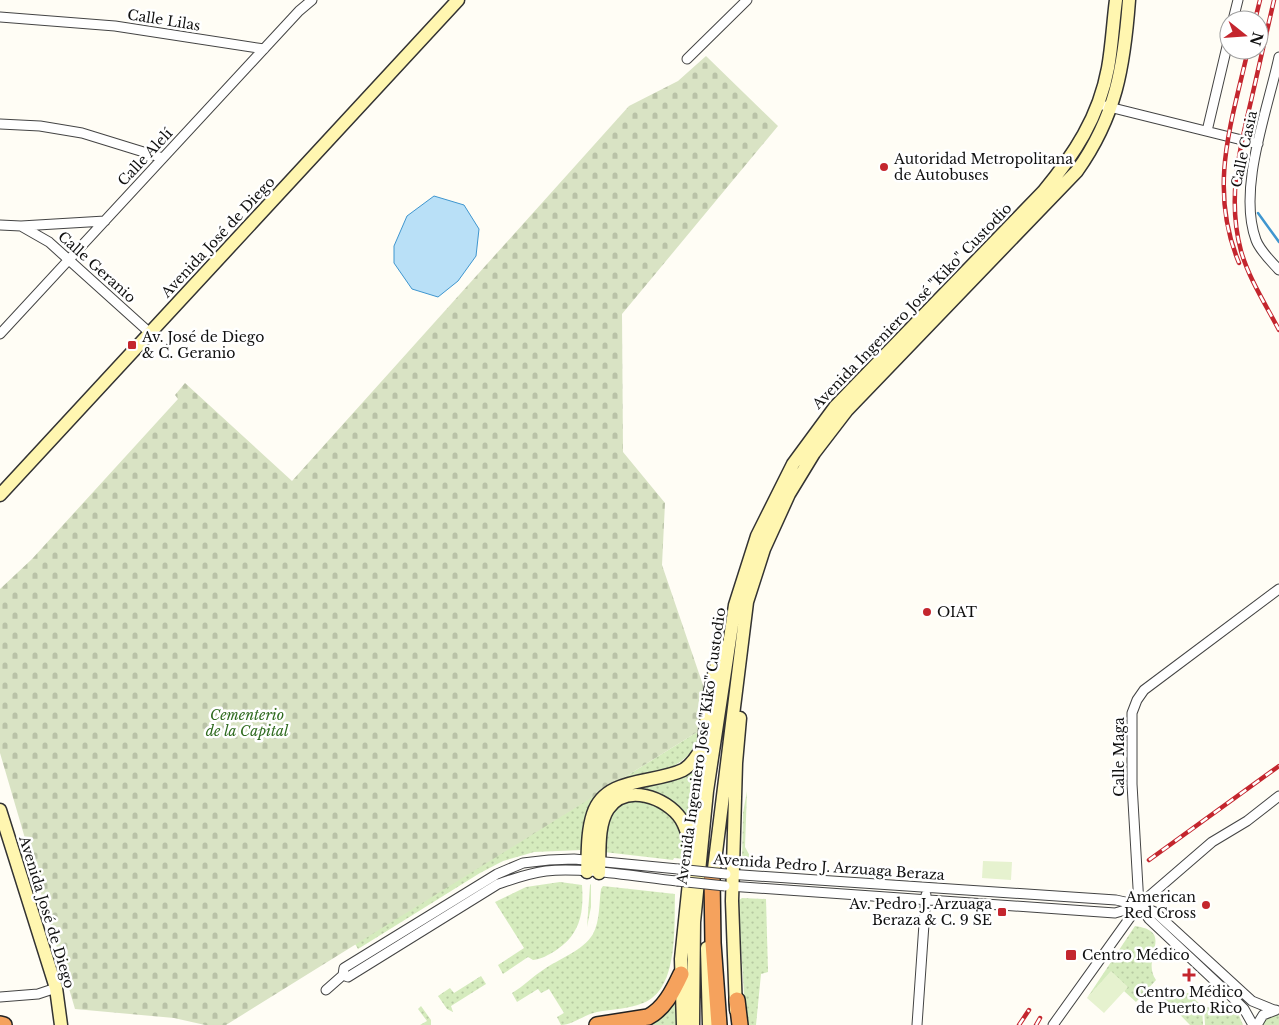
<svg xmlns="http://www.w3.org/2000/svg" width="1279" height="1025" font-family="'Libre Baskerville',serif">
  <defs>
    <pattern id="green-dots" width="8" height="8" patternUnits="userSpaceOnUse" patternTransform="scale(1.25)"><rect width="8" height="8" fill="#d5ebbd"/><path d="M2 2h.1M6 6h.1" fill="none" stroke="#b6c8a1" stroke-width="1.8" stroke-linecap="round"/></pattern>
    <pattern id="cemetery-stones" width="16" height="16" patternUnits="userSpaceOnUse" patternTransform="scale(1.25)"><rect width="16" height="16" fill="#d9e3c4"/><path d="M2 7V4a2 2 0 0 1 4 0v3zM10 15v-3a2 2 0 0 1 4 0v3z" fill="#b9c2a7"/></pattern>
  </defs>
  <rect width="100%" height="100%" fill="#fffdf5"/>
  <path fill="url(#green-dots)" d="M702,729C690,771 658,772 620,780Z
    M691,769L698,774L692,828C669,789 651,790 609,797Z
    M603,790L582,850L534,852L503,861L480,873L358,949L355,944Z
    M747,791L745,847L756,867L742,865L743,813Z
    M641,800C670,810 689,825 684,859L674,858L673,860L604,852C604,837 606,812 621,804C627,801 635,801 641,800Z
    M560,882L582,885C584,914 580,935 555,951C548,955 542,959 533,960L528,957L503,974L498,965L524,948L495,902L526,887Z
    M591,884V907L587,927L590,885Z
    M603,886L675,894C674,925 679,990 643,1003C629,1009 612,1009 597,1012C586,1014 572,1025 561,1025L557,1017L564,1013L549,989L541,993L538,989L517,1002L512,993C524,986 532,977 543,970C558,959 583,951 593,934C600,921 599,903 601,889Z
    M742,898L766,899L768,972L761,974L756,1025H746L738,901Z
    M1135,926C1176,932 1140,957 1156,980L1136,1002L1124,991L1127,987L1111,972L1087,998Z
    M481,976L486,984L451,1006L453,1012L447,1009L438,996L450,988L454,993Z
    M1161,989H1167L1170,993H1188L1202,1006L1203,1025H1190L1158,992Z
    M675,992L681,1025H607L639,1021Z
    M1227,1002L1238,1013L1243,1025H1205L1204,1007L1213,1008Z
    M421,1006L431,1020V1025H420L427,1021L418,1009Z
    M1279,1014V1025H1261L1269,1016Z"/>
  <path fill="url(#cemetery-stones)" d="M706,56L778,126L622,314L623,452L665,503L662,565L706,694L702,729L226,1025H205L174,1018L75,1009L0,753V589L32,559L178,399L175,395L185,383L292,481L629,106L678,81Z"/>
  <path fill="#e6f2cf" d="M983,861L1012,862L1011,880L982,878Z
    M1111,971L1128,987L1104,1013L1087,998Z"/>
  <path fill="#b9e0f7" stroke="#3f96cf" d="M434,196L464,205L479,229L476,256L458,281L438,297L412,289L394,263V246L407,216Z"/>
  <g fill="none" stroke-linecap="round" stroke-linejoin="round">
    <path stroke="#3f96cf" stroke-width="2.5" d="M1258,213L1279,242"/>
    <defs>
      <path id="street" d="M0,17L115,26L264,49
        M1233,20L1238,0
        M1279,57C1268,109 1237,189 1256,240C1260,251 1271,261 1279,270
        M687,59L747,0
        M1105,106L1258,144
        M0,124L40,126L82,133L163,158
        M1207,131L1229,38
        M0,225L21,226L49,242L150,333
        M21,226L105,221
        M0,334L299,11L312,0
        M728,874L1116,900L1139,905L1155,912L1252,1001L1274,1010
        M729,886L1115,913L1139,906
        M343,975L348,977L498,884C513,879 529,873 546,871C584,867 638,877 677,881
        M326,990L343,975L344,968L497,874L523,863L549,860L574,859L678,869
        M0,997L38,994L56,988
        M917,1025L926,895
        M1053,1025L1139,905L1212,842L1247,821L1279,796
        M1253,1025L1244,1009L1232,997L1149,919L1139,905L1132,784V713L1137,700L1144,690L1279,589
        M1257,1025L1263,1015L1276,1010"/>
      <path id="secondary" d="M0,495L458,0
        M701,774C706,734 706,682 724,647
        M0,810L56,988L61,1025
        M587,872C588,854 587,832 593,814C605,776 654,784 683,770C692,765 698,755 703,746
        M599,873C600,854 597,826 608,809C626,783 666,797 681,819C686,827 688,835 690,844
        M712,885L747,602L764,549L789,494L814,453L847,410L1077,171C1116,116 1124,67 1129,0
        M707,948L709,1025
        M736,1010L732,901L736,763L740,718
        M683,1025L681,959L696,816
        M693,1025L694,922L707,791L735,605L757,536L793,464L835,407L1043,192C1074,155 1099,117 1108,68C1112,46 1113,23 1116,0"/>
      <path id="highway" d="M712,878L713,943L719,1025
        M737,1000L740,1025
        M0,1024L4,1025
        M597,1025L648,1017C664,1009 673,991 681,974"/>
    </defs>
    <use href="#street" stroke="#444" stroke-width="11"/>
    <use href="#secondary" stroke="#333" stroke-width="15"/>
    <use href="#highway" stroke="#222" stroke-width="18"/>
    <use href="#street" stroke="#fff" stroke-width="9"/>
    <use href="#secondary" stroke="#fff6b0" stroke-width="12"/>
    <use href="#highway" stroke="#f5a25d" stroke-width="15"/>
    <defs>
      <path id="rail" d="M1274,0C1266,34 1259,67 1251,101C1239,152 1227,199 1241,251C1249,279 1266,305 1279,330
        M1255,20L1260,0
        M1239,263C1208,188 1231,125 1248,50
        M1149,860L1279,766
        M1019,1025L1029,1010
        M1036,1025L1040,1018"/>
    </defs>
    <use href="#rail" stroke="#c4262e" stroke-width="4.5"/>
    <use href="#rail" stroke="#fff" stroke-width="2.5" stroke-dasharray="8" stroke-linecap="butt"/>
    <defs>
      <path id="street-bridge" d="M678,869L726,874
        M677,881L725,886"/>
    </defs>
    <use href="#street-bridge" stroke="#444" stroke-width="11" stroke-linecap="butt"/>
    <use href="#street-bridge" stroke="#fff" stroke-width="9"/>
  </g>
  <g fill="#c4262e" stroke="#fff" stroke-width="2">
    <circle cx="884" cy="167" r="5"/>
    <rect x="127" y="340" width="10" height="10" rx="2.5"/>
    <circle cx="927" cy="612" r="5"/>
    <circle cx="1206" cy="905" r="5"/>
    <rect x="997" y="907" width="10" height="10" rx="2.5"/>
    <rect x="1065" y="949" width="12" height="12" rx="2.5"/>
    <path d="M1186.5 967.5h5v5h5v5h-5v5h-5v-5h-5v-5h5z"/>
  </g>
  <g text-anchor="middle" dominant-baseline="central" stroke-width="5" stroke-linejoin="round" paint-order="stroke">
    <g font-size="14" fill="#111" stroke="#fff">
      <text transform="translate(164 20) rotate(9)">Calle Lilas</text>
      <text transform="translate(1244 149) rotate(-78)">Calle Casia</text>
      <text transform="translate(145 157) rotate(-47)">Calle Alelí</text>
      <text transform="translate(218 237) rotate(-47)">Avenida José de Diego</text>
      <text transform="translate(97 267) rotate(42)">Calle Geranio</text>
      <text transform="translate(912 306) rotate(-46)">Avenida Ingeniero José "Kiko" Custodio</text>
      <text transform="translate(701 746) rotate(-82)">Avenida Ingeniero José "Kiko" Custodio</text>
      <text transform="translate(1119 757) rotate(-90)">Calle Maga</text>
      <text transform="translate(829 867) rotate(4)">Avenida Pedro J. Arzuaga Beraza</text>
      <text transform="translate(47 912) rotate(73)">Avenida José de Diego</text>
    </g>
    <g font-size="14" fill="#111" stroke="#fff" text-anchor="start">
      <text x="894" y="159">Autoridad Metropolitana<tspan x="894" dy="16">de Autobuses</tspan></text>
      <text x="142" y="337">Av. José de Diego<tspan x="142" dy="16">&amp; C. Geranio</tspan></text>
      <text x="937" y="612">OIAT</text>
      <text x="1196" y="897" text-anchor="end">American<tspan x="1196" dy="16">Red Cross</tspan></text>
      <text x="992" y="904" text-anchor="end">Av. Pedro J. Arzuaga<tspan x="992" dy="16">Beraza &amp; C. 9 SE</tspan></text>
      <text x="1082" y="955">Centro Médico</text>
      <text x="1189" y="992" text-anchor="middle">Centro Médico<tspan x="1189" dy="16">de Puerto Rico</tspan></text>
    </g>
    <g font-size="14" font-style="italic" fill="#2f6b1f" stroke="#fff">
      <text x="247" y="715">Cementerio<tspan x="247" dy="16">de la Capital</tspan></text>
    </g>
  </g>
  <g transform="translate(1244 35) rotate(107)"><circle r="24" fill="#ffffff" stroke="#a0a0a0"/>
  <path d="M0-4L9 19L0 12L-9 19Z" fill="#c4262e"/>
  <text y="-8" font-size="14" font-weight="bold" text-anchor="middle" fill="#111111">N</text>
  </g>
</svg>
